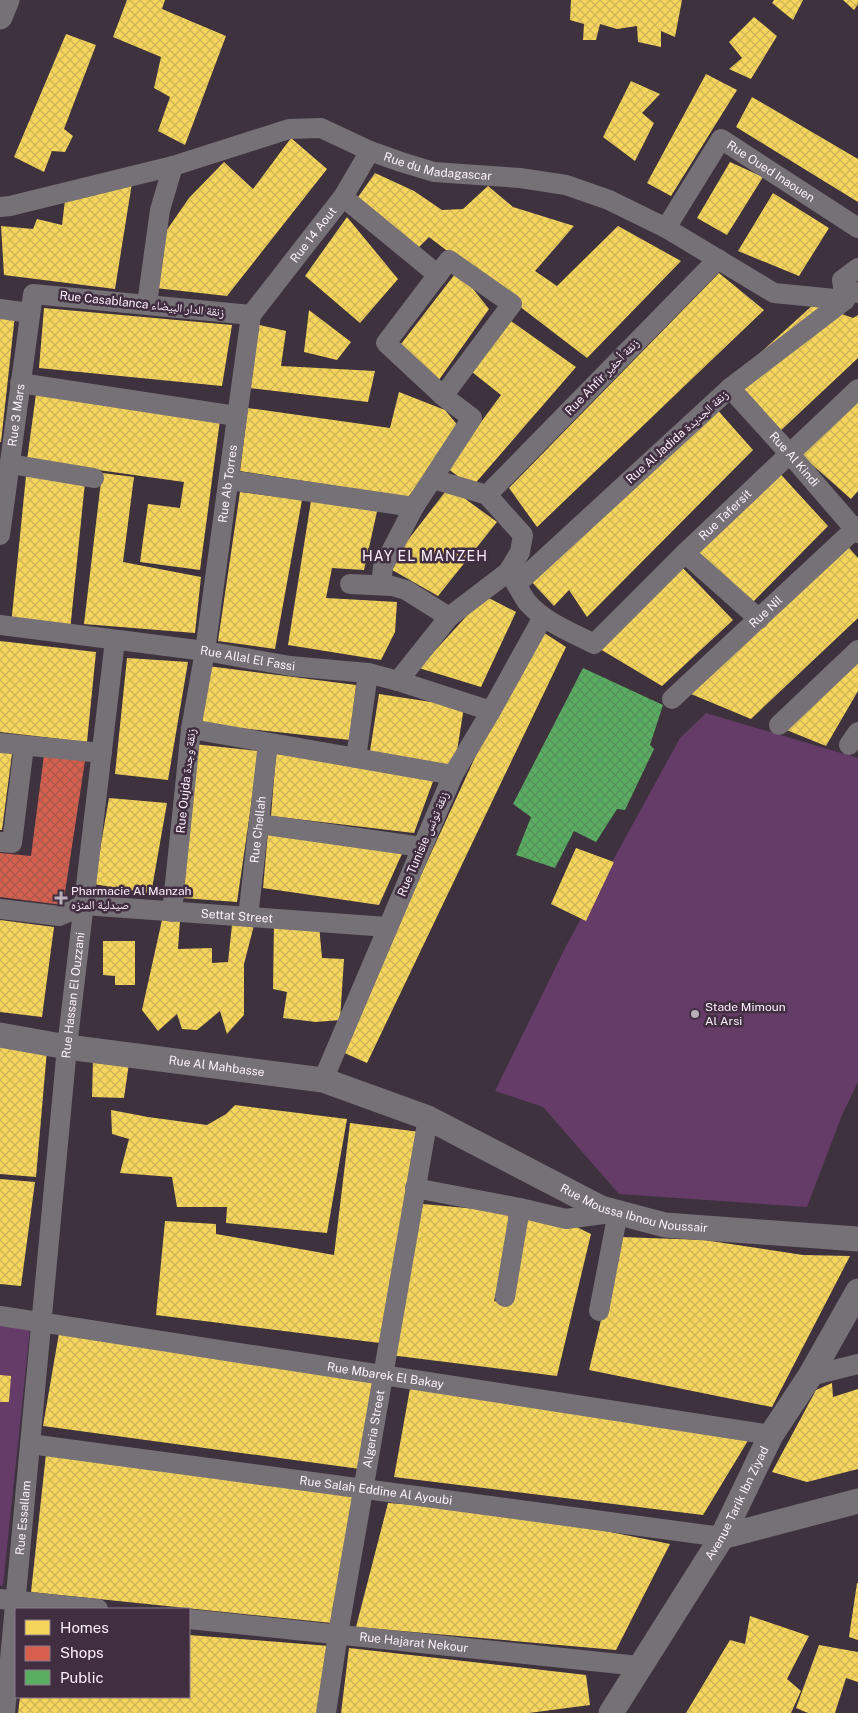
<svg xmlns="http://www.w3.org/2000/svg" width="858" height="1713" font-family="'Public Sans','Noto Naskh Arabic',sans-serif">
  <defs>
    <pattern id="homes-cross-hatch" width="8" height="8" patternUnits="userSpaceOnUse" patternTransform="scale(1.25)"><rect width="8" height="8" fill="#f6d55c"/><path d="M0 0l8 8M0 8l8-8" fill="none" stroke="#ccb258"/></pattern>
    <pattern id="shops-cross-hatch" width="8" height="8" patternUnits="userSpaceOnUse" patternTransform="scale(1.25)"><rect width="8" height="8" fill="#d6604d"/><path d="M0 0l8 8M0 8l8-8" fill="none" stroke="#a6584d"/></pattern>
    <pattern id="public-cross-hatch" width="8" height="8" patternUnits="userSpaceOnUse" patternTransform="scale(1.25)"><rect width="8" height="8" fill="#5aae61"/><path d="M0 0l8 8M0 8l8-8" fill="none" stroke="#568f5b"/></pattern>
  </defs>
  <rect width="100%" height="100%" fill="#3d323d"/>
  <path fill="#653c67" d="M706,713L858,758V1082L842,1115L807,1207L619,1194L543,1107L495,1091L566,946L680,738Z
    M0,1315L31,1319L3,1586L0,1585Z"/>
  <path fill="url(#homes-cross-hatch)" d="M127,0H165L162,9L226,36L185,145L158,131L170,97L154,88L161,57L113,37Z
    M571,0H682L675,37L661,31V47L638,42L637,26L617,29L600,24L596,40H583L584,24L570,20Z
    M774,0H803L793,20L772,3Z
    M843,0H858V4L854,10Z
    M754,17L777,36L751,79L729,69L742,58L729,42Z
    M66,34L96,45L64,129L73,136L65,152L52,151L44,172L14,157Z
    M706,74L737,90L671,196L647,183Z
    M631,81L660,94L642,113L654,123L635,161L603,137Z
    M752,97L858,159V202L736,127Z
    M291,138L327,169L227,296L155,288L160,240L189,198L224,162L253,189Z
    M730,162L763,177L727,235L697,218Z
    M375,173L414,191L442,210L463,209L488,186L513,207L574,226L535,271L557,286L618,226L681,261L587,358L429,237L416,250L356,200Z
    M132,183L115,289L4,275L1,226L33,229L37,219L62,225L65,200Z
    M773,193L829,228L799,276L738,251Z
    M347,217L398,279L360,323L305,276Z
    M458,270L489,309L436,384L401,344Z
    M719,273L764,310L537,527L509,488Z
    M814,304L853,318L858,315V358L777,434L727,383Z
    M44,308L232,325L222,386L39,368Z
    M309,310L351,342L337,360L304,352Z
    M0,314L15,315L1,442H0Z
    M511,321L576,367L472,487L447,468L501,395L472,372Z
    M255,324L286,331L281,366L375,371L368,402L249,388Z
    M858,387V491L851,499L790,445Z
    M399,392L445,410L459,427L438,460L408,497L240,471L248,408L390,428Z
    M36,394L220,420L200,570L140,562L148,504L180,508L184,482L27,460Z
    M706,397L753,450L587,617L569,590L554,606L527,577Z
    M774,467L828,526L752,603L696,551Z
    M102,473L134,477L123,562L201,577L195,633L84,624Z
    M26,476L85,482L70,631L11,625Z
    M449,487L497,522L438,596L387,567Z
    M240,492L302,500L275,649L218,641Z
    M311,501L378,507L364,570L332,568L326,598L397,602L395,632L381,660L288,645Z
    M844,542L858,558V618L751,719L691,694Z
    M677,562L733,620L662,686L600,649Z
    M485,596L516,612L481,687L419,668Z
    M535,627L566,647L367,1063L340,1051Z
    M0,641L96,652L87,742L0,732Z
    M858,645V691L826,746L784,729Z
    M127,658L188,662L168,780L115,774Z
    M208,666L356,685L350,740L202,724Z
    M379,694L464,707L454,770L369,757Z
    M194,744L259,751L237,902L183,898Z
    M0,745L13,746L2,830H0Z
    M276,754L435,776L414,833L271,816Z
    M109,798L167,803L151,894L94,884Z
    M268,832L405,847L379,905L263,888Z
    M576,848L614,862L586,921L551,904Z
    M0,920L54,927L42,1017L0,1012Z
    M162,920H180L178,949L212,948V963L228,962L232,925H254L244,964V1015L227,1034L220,1011L197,1030L182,1029L177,1014L158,1031L142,1010Z
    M274,923L319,925L322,958L344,959L340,1020L316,1022L283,1018L287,992L273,989Z
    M103,941H135V985H115V976L103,975Z
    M0,1044L47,1050L36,1177L0,1174Z
    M93,1059L129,1063L124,1098L92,1097Z
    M235,1105L347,1119L327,1233L226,1223L227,1207H177L172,1177L120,1173L129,1139L112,1134L111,1110L148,1117L207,1125L226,1114Z
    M350,1123L420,1132L380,1343L156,1315L165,1221L216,1224V1234L334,1255Z
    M0,1179L35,1182L21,1286L0,1284Z
    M423,1204L509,1212L505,1254L494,1301L510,1305L526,1212L556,1217L591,1234L557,1376L390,1355Z
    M621,1237L704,1240L803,1255L850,1256L772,1407L589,1370Z
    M59,1333L374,1377L360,1469L43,1426Z
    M0,1375L11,1376L9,1402H0Z
    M411,1383L752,1434L703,1515L394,1477Z
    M832,1383L833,1397L858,1389V1469L807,1482L772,1472L816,1390Z
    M46,1454L354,1491L332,1623L31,1592Z
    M388,1503L510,1512L670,1544L616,1650L356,1627Z
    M857,1583H858V1640L849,1637Z
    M750,1616L809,1636L787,1679L801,1691L791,1713H686L730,1640L745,1644Z
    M189,1635L329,1646L318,1713H18L20,1697H189Z
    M819,1645L858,1652V1682L846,1678L835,1713H808L796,1708Z
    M349,1648L586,1675L590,1705L529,1713H341Z"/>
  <path fill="url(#shops-cross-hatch)" d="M44,755L85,761L63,905L0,897V853L31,856Z"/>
  <path fill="url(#public-cross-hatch)" d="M583,668L663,705L650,745L654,749L625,810L617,809L596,842L574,831L555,868L516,855L531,817L513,804Z"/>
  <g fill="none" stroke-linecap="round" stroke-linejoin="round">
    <g stroke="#767176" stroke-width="20">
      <path d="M343,197L438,275"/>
      <path id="s1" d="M0,207L10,206L173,166L289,129L321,128L370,151L401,162L434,172L520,178L566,185L609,200L666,228L774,293L845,300L848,290L858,293"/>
      <path id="s2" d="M666,228L721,139L858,228"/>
      <path d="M147,304L160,210L173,166"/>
      <path d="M0,309L30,313"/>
      <path d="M20,383L236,416"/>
      <path id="s3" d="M730,388L789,453L858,533"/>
      <path d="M10,464L94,478"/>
      <path id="s4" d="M433,479L487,495L523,535L520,552L508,572C516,582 520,592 527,602C544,622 571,632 594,644L685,553L858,389"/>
      <path d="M229,480L414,507"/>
      <path d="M487,495L718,259"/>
      <path id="s5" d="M0,535L33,294L251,315"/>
      <path d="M685,553L759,619"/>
      <path d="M350,584L392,586L406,590L449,617"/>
      <path d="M517,584L730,388L845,300L842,280L858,268"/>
      <path d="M381,585L383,567L414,507L472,418L443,396L386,343L449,260L512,304L443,396"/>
      <path id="s6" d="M0,625L205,651L290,666L368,673L398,681L491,711"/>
      <path d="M398,681L449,617L508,572"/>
      <path id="s7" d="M672,699L858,526"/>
      <path d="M779,725L858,650"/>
      <path d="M191,729L453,775"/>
      <path d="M0,743L102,753"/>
      <path d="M849,745L858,732"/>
      <path d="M356,758L368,673"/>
      <path d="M259,824L422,847"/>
      <path d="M0,842L12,843L24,746"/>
      <path id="s8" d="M0,909L59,916L84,905L387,927"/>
      <path id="s9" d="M172,912L191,729L205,651L251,315L343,197L370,151"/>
      <path id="s10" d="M248,917L268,743"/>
      <path d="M323,1080L453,775L491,711L543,617"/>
      <path d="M415,1188L520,1208L566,1219L618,1212L599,1311"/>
      <path d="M505,1297L520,1208"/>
      <path id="s11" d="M0,1316L771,1435"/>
      <path d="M810,1376L858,1364"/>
      <path id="s12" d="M30,1444L722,1537"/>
      <path d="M0,1599L98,1609"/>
      <path id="s13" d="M189,1619L639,1666"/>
      <path id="s14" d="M5,1713L67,1047L115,640"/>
      <path id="s15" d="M326,1713L338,1634L428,1118"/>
    </g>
    <g stroke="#767176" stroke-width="25">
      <path d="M0,17L7,0"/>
      <path id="s16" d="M0,1035L67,1047L323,1080L428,1118L601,1208L665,1225L858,1239"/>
      <path d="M722,1537L858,1501"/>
      <path id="s17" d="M611,1713L722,1537L771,1435L810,1376L858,1291"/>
    </g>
  </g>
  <g fill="#b9aeb9" stroke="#412e41" stroke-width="2">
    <path d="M58.5 890.5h5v5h5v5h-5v5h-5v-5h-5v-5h5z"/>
    <circle cx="695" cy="1014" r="5"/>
  </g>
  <g text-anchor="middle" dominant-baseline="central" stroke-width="5" stroke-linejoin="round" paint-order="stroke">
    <g font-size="12" fill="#fcf0fc" stroke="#412e41">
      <text stroke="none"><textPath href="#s1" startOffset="456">Rue du Madagascar</textPath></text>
      <text stroke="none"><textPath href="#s2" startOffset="164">Rue Oued Inaouen</textPath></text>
      <text stroke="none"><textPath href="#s9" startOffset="704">Rue 14 Aout</textPath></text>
      <text transform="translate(142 304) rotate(6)">Rue Casablanca زنقة الدار البيضاء</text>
      <text transform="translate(602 377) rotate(-46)">Rue Ahfir زنقة أحفير</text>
      <text stroke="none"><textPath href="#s5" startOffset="121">Rue 3 Mars</textPath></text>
      <text transform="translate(677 437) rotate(-42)">Rue Al Jadida زنقة الجديدة</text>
      <text stroke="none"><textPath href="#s3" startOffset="96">Rue Al Kindi</textPath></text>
      <text stroke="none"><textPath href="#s9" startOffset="432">Rue Ab Torres</textPath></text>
      <text stroke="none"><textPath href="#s4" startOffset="450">Rue Tafersit</textPath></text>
      <text stroke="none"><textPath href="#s7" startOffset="128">Rue Nil</textPath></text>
      <text stroke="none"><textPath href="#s6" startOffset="250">Rue Allal El Fassi</textPath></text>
      <text transform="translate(186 781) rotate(-84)">Rue Oujda زنقة وجدة</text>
      <text stroke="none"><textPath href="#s10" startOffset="88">Rue Chellah</textPath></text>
      <text transform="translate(423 844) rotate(-67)">Rue Tunisie زنقة تونس</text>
      <text stroke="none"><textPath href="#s8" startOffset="240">Settat Street</textPath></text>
      <text stroke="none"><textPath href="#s14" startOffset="721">Rue Hassan El Ouzzani</textPath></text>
      <text stroke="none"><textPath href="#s16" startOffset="219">Rue Al Mahbasse</textPath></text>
      <text stroke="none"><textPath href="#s16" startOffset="665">Rue Moussa Ibnou Noussair</textPath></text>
      <text stroke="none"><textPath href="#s11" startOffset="390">Rue Mbarek El Bakay</textPath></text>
      <text stroke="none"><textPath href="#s15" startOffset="288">Algeria Street</textPath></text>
      <text stroke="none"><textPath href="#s12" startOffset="349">Rue Salah Eddine Al Ayoubi</textPath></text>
      <text stroke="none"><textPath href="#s17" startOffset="245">Avenue Tarik Ibn Ziyad</textPath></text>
      <text stroke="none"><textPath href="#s14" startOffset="196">Rue Essallam</textPath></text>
      <text stroke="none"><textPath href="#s13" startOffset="226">Rue Hajarat Nekour</textPath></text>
    </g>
    <g font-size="12" fill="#fcf0fc" stroke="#412e41" text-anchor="start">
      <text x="71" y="891">Pharmacie Al Manzah<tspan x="71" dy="14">صيدلية المنزه</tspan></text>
      <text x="705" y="1007">Stade Mimoun<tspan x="705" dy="14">Al Arsi</tspan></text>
    </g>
    <g font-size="14" letter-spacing="1" fill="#fcf0fc" stroke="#412e41">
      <text x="425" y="556">HAY EL MANZEH</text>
    </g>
  </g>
  <rect x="15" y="1608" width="175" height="90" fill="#412e41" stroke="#8c7c8c"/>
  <rect x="25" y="1620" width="25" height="15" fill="#f6d55c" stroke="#8c7c8c"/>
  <text x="60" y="1633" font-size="15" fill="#fcf0fc">Homes</text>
  <rect x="25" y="1646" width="25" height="15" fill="#d6604d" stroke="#8c7c8c"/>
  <text x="60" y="1658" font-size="15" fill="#fcf0fc">Shops</text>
  <rect x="25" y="1670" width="25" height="15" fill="#5aae61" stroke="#8c7c8c"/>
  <text x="60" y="1683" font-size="15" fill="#fcf0fc">Public</text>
</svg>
